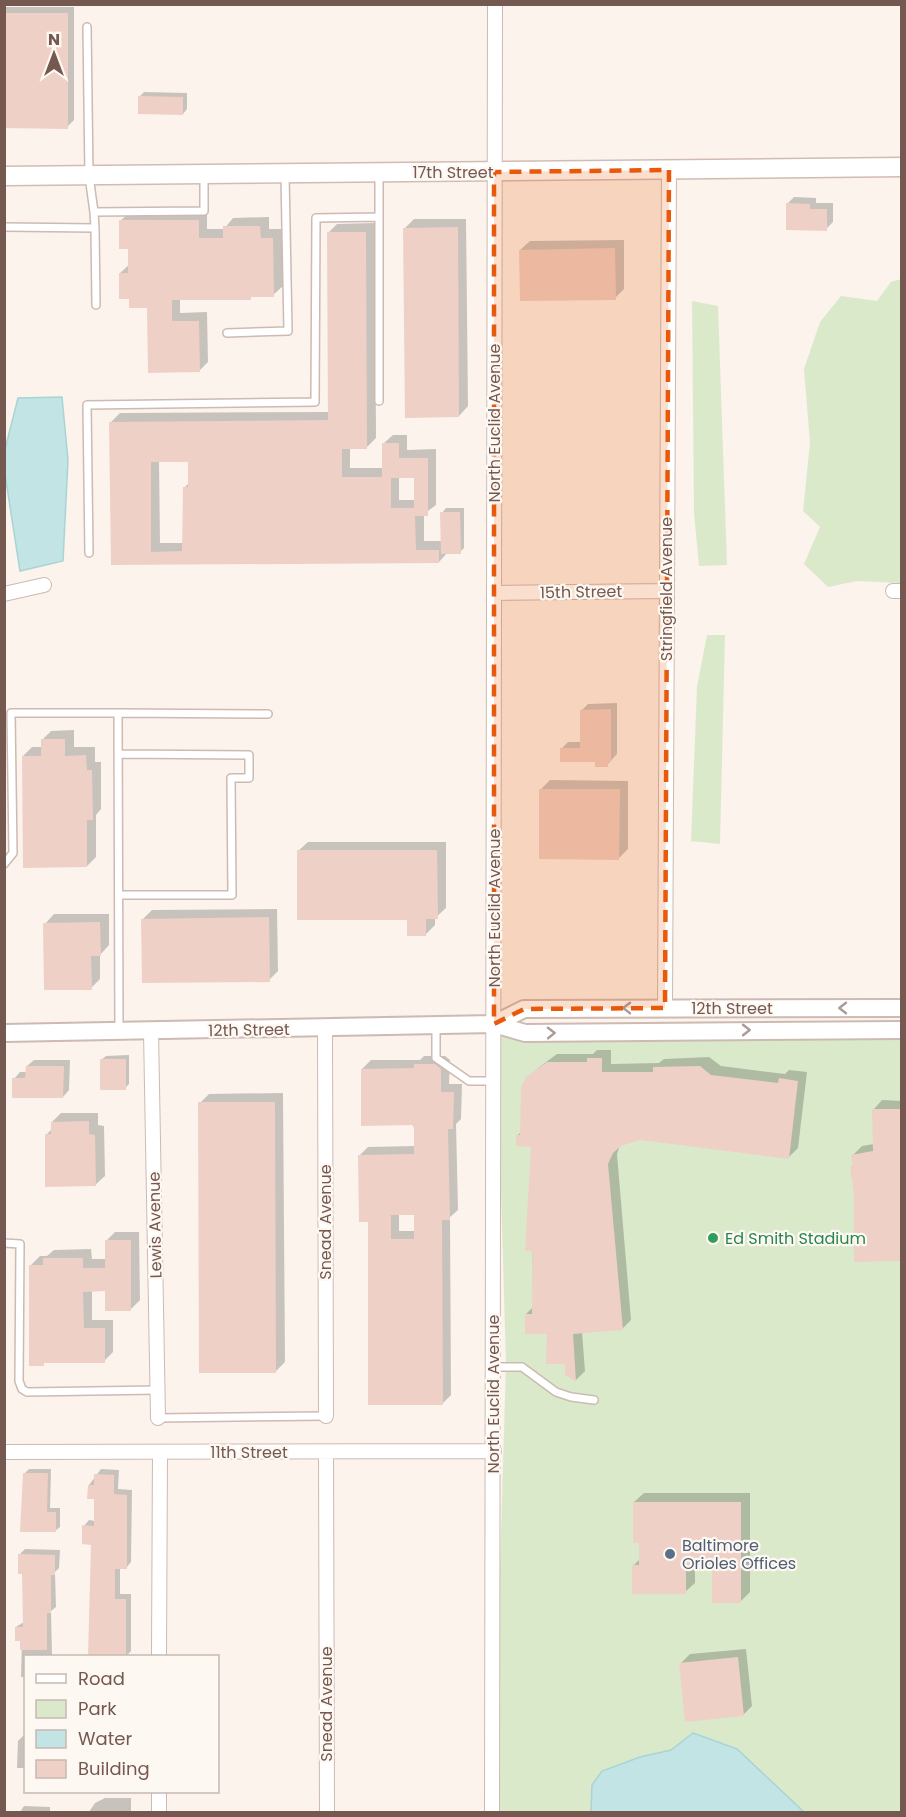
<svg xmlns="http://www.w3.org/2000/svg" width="906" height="1817" font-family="Poppins,sans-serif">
  <rect width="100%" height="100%" fill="#fbf3ec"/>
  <path fill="#dbe9cb" d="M901,279V583L857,581L828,587L804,564L820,527L803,511L810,443L804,369L820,322L841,296L877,301L891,282Z
    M692,301L718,306L727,565L699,566L694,513Z
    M707,635H725L720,844L691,841L697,687Z
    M501,1035L525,1042L682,1038H901V1812H804L737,1749L694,1733L671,1750L640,1757L602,1771L592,1785L591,1812H499L500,1568L506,1363L501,1190Z"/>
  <path fill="#c2e4e4" stroke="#a9d4d5" stroke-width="1.5" d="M62,397L68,460L63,561L20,571L4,468L5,449L18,398Z
    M693,1733L737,1749L804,1812H591L592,1785L602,1771L640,1757L671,1750Z"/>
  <path fill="#0003" fill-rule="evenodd" d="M4,7H74V120L67,127H4Z
    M144,92L187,93V109L183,114L139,97Z
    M794,197L816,198V203H833V222L826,229L787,204Z
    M130,212H207V229H224L233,218L269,217V229H282L283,286L273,295H253L250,298H180V313L207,312L208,362L199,371L148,307L130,298L120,273L130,264V248L120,221Z
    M414,219H466L468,406L459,416L405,228Z
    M375,223L376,438L367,447H350V468H383V444L393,435H407V450L436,449V505L424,514V541H442V513L446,508H464V548L460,552H448L439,562L112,563L111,422L120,413L329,412L328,233L337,224ZM159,461H190V482L184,488L183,543H160ZM399,476H416V500H399Z
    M624,240V289L615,298L520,250L530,241Z
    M617,703V754L607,765L561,749L568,742H582V710L588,704Z
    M74,730V747H95V762H101V809L96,815V857L87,866L23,756L32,747H42V740L51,731Z
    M550,780L628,781V849L619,858L541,789Z
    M308,842H446V908L435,918V925L425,935L409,919L298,851Z
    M277,909L278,971L269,980L143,919L152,910Z
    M54,914H109V945L100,955V979L91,988L45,924Z
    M597,1050H611V1064L659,1063L664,1059L709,1057L721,1066L785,1074L789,1070L807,1072L798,1148L789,1157L640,1139L620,1145L617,1154L631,1320L622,1329L582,1332L585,1371L576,1380L566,1374L567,1363L548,1333L526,1314L533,1307L532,1145L518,1135L521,1132L522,1087L538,1068L557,1054H593Z
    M129,1055V1084L125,1088L101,1060L106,1056Z
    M424,1056H445L450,1060L449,1084H462L461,1119L456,1124L458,1210L450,1217L451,1395L442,1404L369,1221L360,1155L368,1147L415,1146L414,1124L362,1069L371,1060H420ZM399,1213H416V1231H399Z
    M34,1060H70L69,1090L63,1097L14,1079L20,1072H27V1066Z
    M283,1093L285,1362L276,1371L200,1103L209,1094Z
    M882,1100L902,1101V1257L899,1259L855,1194L851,1167L854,1164L853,1155L862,1146L874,1144L873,1110Z
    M61,1113H98V1125L104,1126L105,1176L95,1185L46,1135L52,1129V1122Z
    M115,1232H139L140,1300L131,1309L106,1290H92V1320H113V1352L104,1361H46L43,1364L31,1265L40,1256H47L54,1250L91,1249L92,1259H106V1241Z
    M29,1469H51L50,1508H60V1527L55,1531L25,1473Z
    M101,1469L119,1470L118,1489L132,1490L131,1562L126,1568H120V1594H131V1651L126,1656H89L92,1543L84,1526L89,1520L95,1521L96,1498L89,1485Z
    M644,1493H750V1592L741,1601L714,1566H695V1583L685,1592L633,1566L641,1558L634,1502Z
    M25,1549L60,1550L59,1568L55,1572L56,1607L51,1611L52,1655L70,1656H26V1677H21L22,1640L16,1627L24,1622V1573L20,1554Z
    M746,1649L752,1706L743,1715L680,1664L690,1654Z
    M24,1735L26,1768H17L18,1741Z
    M105,1798H131V1812H89L95,1803Z
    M24,1806L50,1807V1812H20Z"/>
  <path fill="#efd0c6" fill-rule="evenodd" d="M4,13H68V129L4,128Z
    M138,96L183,97V115L138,114Z
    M786,203L810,204V209H827V231L786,230Z
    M119,220H199V238H223V226H260L261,238H273L274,297H251V300H172V321H199L200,372L148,373L147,308H129V299H119V273H128V249H119Z
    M458,227L459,417L405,418L403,228Z
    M327,232H366L367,449H342V477H382V443H399V458H428V516H415L416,550H439V563L111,565L109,422L328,420ZM151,462H188V487H183L182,551L151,552ZM391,478H414V508H391Z
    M615,248L616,300L520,301L519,250Z
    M440,512H460L461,554H441Z
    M611,709V762H608V767H595V762H560V748H580V710Z
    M41,739H65V756L86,755L87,770H92L93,820H87V867L23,868L22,756H41Z
    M539,789H620L619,860L539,859Z
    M297,850H437L438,919H426V936H407V920H297Z
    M269,917L270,982L142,983L141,919Z
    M100,922L101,956H91L92,990H44L43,923Z
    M587,1058H602V1072H653V1067L700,1066L711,1075L778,1083L779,1078L798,1081L789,1159L640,1140L621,1146L613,1153L608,1164L623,1330L573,1334L576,1382L565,1375V1364H546L547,1334H525V1314H532L533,1251H525L531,1147L516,1146V1135H520L521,1087L526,1077L547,1062H587Z
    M100,1059H126V1090H100Z
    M414,1064H435L441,1069V1092H454L453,1129H448L450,1220H442L443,1405H368V1222H359L358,1155L414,1154V1128L412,1125L361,1126V1069L414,1068ZM391,1215H414V1239H391Z
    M26,1066H64L63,1098H12V1078H25Z
    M198,1102H275L276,1373H199Z
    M872,1109H902L900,1261L854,1262V1194L850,1167L853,1166L851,1155L873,1151Z
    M89,1121V1134L95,1135L96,1186L45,1187V1134H51V1122Z
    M105,1240H131V1311H105V1291L83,1292L84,1328H105V1363H44V1366H29V1265H43V1258H83V1268H105Z
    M23,1473H48L47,1512H56V1532H20Z
    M94,1474L114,1475V1494L127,1495V1569H115V1599H126V1656H88L91,1545L82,1544V1525L94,1526V1499H87L88,1485H94Z
    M633,1502H741V1603H712V1568H686V1594H632V1565H639V1543H633Z
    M18,1554L55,1555V1575H51V1613H47V1650H20V1641H15V1627H23L22,1574H18Z
    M738,1657L744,1716L685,1722L679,1663Z"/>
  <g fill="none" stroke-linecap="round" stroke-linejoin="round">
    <defs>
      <path id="service" d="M87,27L89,176L94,212L204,211V176
        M379,173V401
        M4,227L95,228L94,212
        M95,228L96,305
        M227,333L288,331L285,175
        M89,553L87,405L315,402L316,218L379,217
        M119,754L249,755V778H231L232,895H119
        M4,864L13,853L11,713H118
        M436,1026V1058L469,1081H493
        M119,1032L118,713L268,714
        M4,1243L20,1244L19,1381L22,1389L27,1392L158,1390
        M494,1367H522L556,1392L571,1397L594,1400
        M158,1418L326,1416"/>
      <path id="minor" d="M893,591H902
        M495,593L666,591
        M4,594L44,585
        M665,1008L669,170
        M325,1029L326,1416
        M151,1031L158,1418
        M4,1452L494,1451
        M326,1452L327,1812
        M159,1656L160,1452
        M159,1812V1792
        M492,1812L495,4"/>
      <path id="tertiary" d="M494,1024L524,1009L902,1008
        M4,1033L494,1024L525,1033L902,1030"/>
      <path id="secondary" d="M4,176L902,167"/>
    </defs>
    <use href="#service" stroke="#cdbab2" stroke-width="10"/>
    <use href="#minor" stroke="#cdbab2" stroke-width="16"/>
    <use href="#tertiary" stroke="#cdbab2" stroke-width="20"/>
    <use href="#secondary" stroke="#d2bcb2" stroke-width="21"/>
    <use href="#service" stroke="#fff" stroke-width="7"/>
    <use href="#minor" stroke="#fff" stroke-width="14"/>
    <use href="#tertiary" stroke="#fff" stroke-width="16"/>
    <use href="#secondary" stroke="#fff" stroke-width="18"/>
  </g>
  <defs><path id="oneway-chevron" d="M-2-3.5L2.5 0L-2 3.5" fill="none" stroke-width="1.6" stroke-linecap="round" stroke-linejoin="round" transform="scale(1.5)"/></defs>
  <g stroke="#ac9b96">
    <use href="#oneway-chevron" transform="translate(627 1008) rotate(180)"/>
    <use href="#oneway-chevron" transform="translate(843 1008) rotate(180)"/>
    <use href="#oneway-chevron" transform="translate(746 1030)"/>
    <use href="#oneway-chevron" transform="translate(551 1033) rotate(-1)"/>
  </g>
  <path fill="#e8590c" fill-opacity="0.2" stroke="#e8590c" stroke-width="4.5" stroke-dasharray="12 8" stroke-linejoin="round" d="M669,170L665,1008L524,1009L494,1024V172Z"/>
  <circle fill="#2e9e5b" stroke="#fef8f3" stroke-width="2" cx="713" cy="1238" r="6"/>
  <circle fill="#5c6f8a" stroke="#fef8f3" stroke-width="2" cx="670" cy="1554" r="6"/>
  <g text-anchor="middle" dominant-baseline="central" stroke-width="4.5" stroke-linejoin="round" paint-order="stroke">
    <g font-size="16" fill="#755850" stroke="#fef8f3">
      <text x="453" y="172">17th Street</text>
      <text transform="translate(494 423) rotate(-90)">North Euclid Avenue</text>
      <text transform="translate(666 589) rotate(-90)">Stringfield Avenue</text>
      <text transform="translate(581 592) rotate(-1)">15th Street</text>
      <text transform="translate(494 908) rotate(-90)">North Euclid Avenue</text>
      <text x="732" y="1008">12th Street</text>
      <text transform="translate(249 1030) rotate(-1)">12th Street</text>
      <text transform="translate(325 1222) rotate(-90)">Snead Avenue</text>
      <text transform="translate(155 1225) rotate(-91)">Lewis Avenue</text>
      <text transform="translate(493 1394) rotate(-90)">North Euclid Avenue</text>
      <text x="249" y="1452">11th Street</text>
      <text transform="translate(326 1704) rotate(-90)">Snead Avenue</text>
    </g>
    <g font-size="16" fill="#27864d" stroke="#fef8f3" text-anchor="start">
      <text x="725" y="1238">Ed Smith Stadium</text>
    </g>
    <g font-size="16" fill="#4e5e75" stroke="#fef8f3" text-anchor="start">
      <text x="682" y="1545">Baltimore<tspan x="682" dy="18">Orioles Offices</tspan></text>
    </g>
  </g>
  <rect width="906" height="1817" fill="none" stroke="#755850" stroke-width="12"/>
  <rect x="24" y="1655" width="195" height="138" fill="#fef8f3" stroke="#c7b8b2" stroke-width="1.5"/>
  <rect x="36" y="1674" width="30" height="9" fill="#ffffff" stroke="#c7b8b2" stroke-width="1.5"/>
  <text x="78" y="1685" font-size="18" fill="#755850">Road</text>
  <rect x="36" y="1700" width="30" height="18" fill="#dbe9cb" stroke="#c7b8b2" stroke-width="1.5"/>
  <text x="78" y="1715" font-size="18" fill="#755850">Park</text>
  <rect x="36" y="1730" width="30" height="18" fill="#c2e4e4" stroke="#c7b8b2" stroke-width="1.5"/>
  <text x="78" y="1745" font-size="18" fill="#755850">Water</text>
  <rect x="36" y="1760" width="30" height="18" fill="#efd0c6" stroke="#c7b8b2" stroke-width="1.5"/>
  <text x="78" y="1775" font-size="18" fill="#755850">Building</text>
  <g transform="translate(54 54)" stroke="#fef8f3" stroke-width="4.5" paint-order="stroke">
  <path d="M0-4.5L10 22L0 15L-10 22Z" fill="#755850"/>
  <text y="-9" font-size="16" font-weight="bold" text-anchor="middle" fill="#755850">N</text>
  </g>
</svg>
